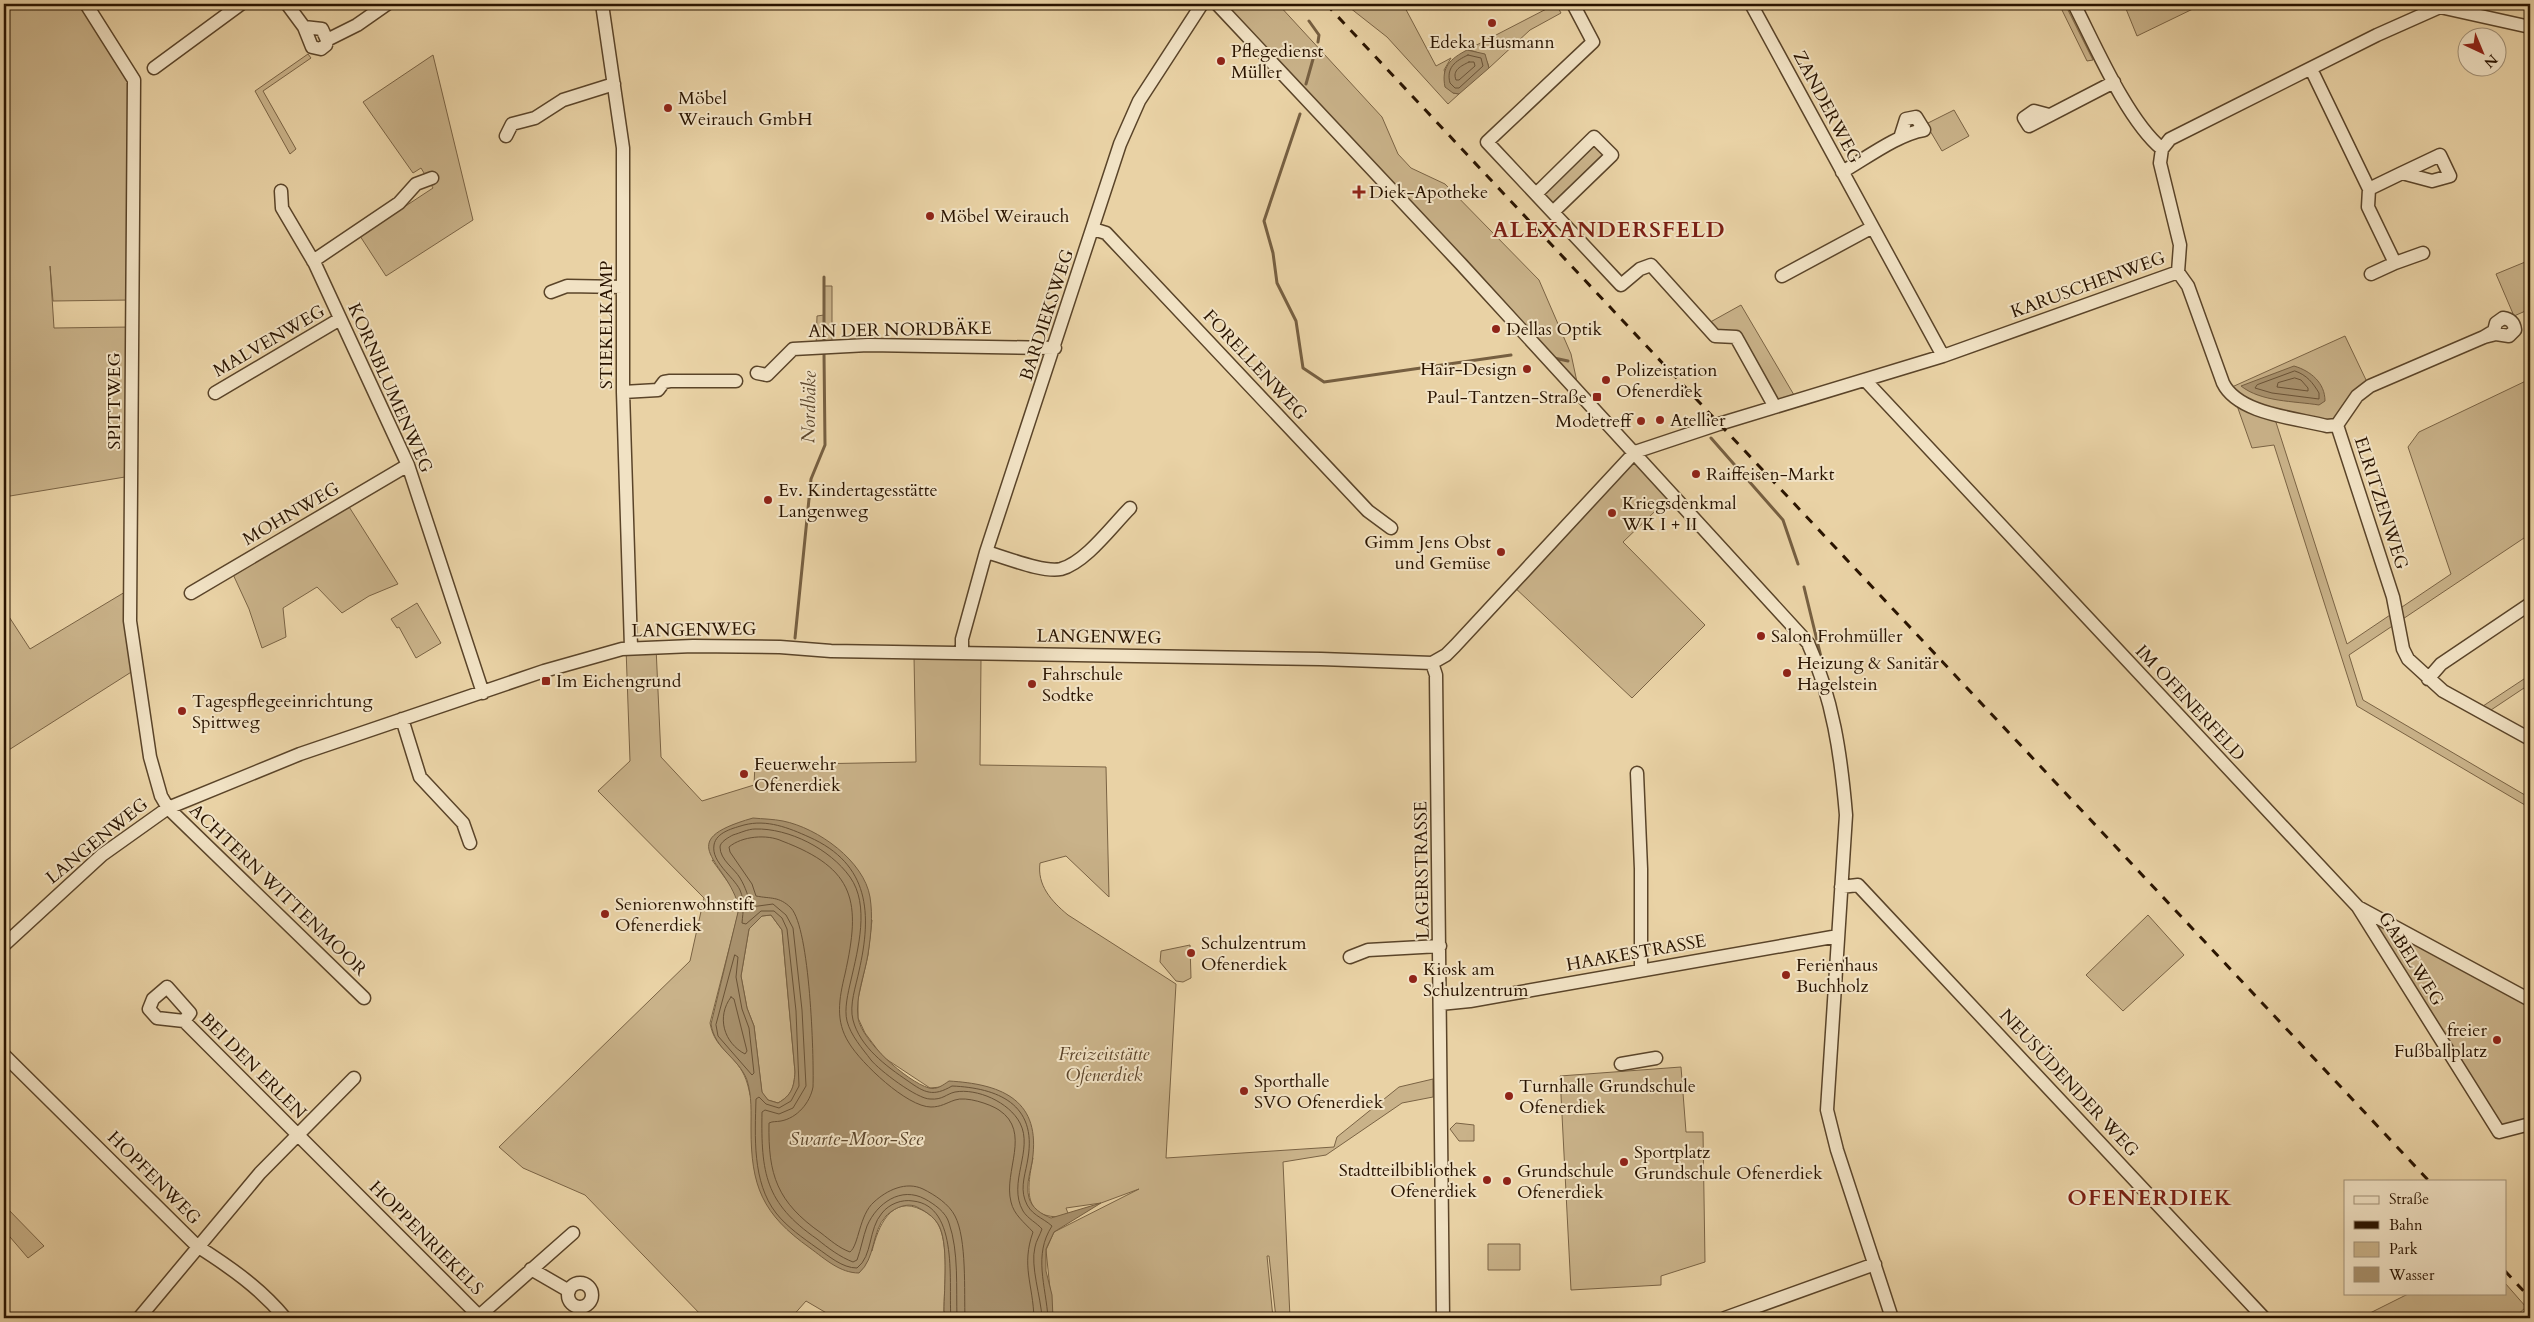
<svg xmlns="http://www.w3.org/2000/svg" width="2534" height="1322" font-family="Cardo,serif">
  <rect width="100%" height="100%" fill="#e9d2a5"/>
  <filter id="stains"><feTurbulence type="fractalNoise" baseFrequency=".004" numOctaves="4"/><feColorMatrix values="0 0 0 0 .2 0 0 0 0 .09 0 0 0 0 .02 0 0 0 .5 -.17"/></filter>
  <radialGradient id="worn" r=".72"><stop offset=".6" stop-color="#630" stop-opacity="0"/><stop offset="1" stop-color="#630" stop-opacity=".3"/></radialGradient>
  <path fill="#c9b289" stroke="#7a6344" d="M4,4H83L132,81L131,300L53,301L50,266L54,328L131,327V476L4,497Z
    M1217,4H1278L1382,117L1398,154L1411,168L1445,184L1539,280L1571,354L1577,382Z
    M1345,4H1403L1436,66L1451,58L1444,70L1453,93L1459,94L1448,104L1387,37Z
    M1556,4L1561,13L1530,30L1489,68C1487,56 1478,51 1467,50Z
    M2059,4H2065L2093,60L2087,61Z
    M2124,4H2198L2199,6L2137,36Z
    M308,54L311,58L263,91L296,149L290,154L255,91Z
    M433,55L473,220L386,276L360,236L433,188L421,168L413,173L363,102Z
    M1954,110L1969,136L1942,151L1926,124Z
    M1594,137L1612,155L1553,212L1536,194Z
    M2530,260V309L2514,316L2496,274Z
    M824,286H832V347L816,348L817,316L824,315Z
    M1741,305L1794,395L1778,401L1736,337L1715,336L1705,325Z
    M2345,336L2367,382L2335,419L2326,422L2257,407L2232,387Z
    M2530,379V534L2349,655L2363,700L2530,798V808L2357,706L2274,445L2252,448L2235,400L2273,413L2347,644L2451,574L2408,447L2419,432Z
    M1635,452L1673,494L1623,542L1705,625L1632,698L1512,585Z
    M346,502L398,584L369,596L342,613L317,587L283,608L286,637L262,648L249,609L231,570Z
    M130,589L136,669L4,753V609L30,649Z
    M417,603L441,643L416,658L399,627L397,628L391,619Z
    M656,647L661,757L702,801L754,785L755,765L916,762L914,657L981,659L980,765L1106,767L1109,897L1066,856L1040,863C1037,885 1051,901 1068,915L1176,984L1166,1158L1334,1147L1337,1137L1399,1087L1433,1079V1097L1402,1103L1326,1155L1283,1162L1290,1318H1276L1269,1256H1267L1273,1318H1053L1046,1250L1054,1232L1139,1189L1101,1203L1066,1208L1069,1216C1023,1222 1026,1192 1033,1158L941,1087L930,1088L883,1057L865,1033L858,1018V999L868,955L872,920L712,860L736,893L739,910L710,1023C714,1045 726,1049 738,1065C745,1074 748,1084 750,1095L872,1251C878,1227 891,1194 922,1210C928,1213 936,1219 939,1226C949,1247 944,1287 944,1311L946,1318H835L806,1301L791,1318H704L585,1195L523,1168L499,1147L690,961L704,898L598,791L630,761L626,648Z
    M2530,675V684L2485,714L2477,710Z
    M2358,907L2530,1000V1123L2499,1132Z
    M771,915L782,930L795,1072C794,1087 792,1095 778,1103L768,1100L762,1093L754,1026L747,1008L741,976L749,929L762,916Z
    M2148,915L2184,955L2123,1011L2086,975Z
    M1190,945L1191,978L1183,982L1176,981L1160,962L1161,951Z
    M1681,1067L1686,1132H1703L1705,1262L1661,1276V1285L1571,1290L1560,1076Z
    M1456,1123L1474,1125V1141H1459L1450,1129Z
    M4,1205L44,1246L28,1258L4,1230Z
    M1488,1244H1520V1270H1488Z
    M2505,1283L2526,1307L2514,1318L2362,1317L2410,1293H2505Z"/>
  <path fill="#a8916d" stroke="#765f41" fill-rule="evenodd" d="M1467,50L1485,54L1489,68L1459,94L1453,93L1445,87C1441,67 1450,59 1467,50Z
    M2294,366C2311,371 2325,383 2325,401L2319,405C2294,401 2261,402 2241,386Z
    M753,818C763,819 773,819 783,821C818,828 864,861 870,897C873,916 871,935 868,954C865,974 855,997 858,1018C862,1041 906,1081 929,1088C937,1090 943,1085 949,1081C999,1084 1039,1098 1033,1155C1032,1169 1025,1183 1029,1198C1032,1208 1041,1214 1051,1218L1101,1203L1054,1232L1046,1249V1271L1052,1295L1053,1318H946L944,1311C944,1289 949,1241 938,1224C933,1216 925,1211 917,1207C907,1202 894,1208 886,1216C871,1232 876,1258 859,1273C840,1273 825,1259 810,1248C762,1214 751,1186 751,1129C751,1113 752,1096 747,1080C738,1057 715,1050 711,1024L739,908C728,860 669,842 753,818ZM771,915L782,930L795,1072C794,1087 792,1095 778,1103L768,1100L762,1092L754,1026L747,1008L741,976L749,929L762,916Z"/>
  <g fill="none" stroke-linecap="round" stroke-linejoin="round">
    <path stroke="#695236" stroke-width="1" d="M1468,55L1481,58L1483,66L1459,88H1455L1450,83C1446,68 1455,61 1468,55Z
      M1469,62H1474L1475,66L1459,80H1456C1452,70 1461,66 1469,62Z
      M2295,371C2307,375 2313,383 2319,393V399L2272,393L2255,388L2257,385Z
      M2295,378L2301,380L2308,388V391L2277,387L2278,383Z
      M735,955L738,957L736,977L742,1009L749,1028L754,1073L752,1075L718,1036L716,1025Z
      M731,997L734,999L747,1051L745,1054C724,1043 716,1017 731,997Z
      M951,1318C948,1286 960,1206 913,1201C902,1199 889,1204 882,1213C868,1229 873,1256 857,1268C842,1268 829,1256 817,1248C803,1238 787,1227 776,1213C752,1182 755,1136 756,1099L759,1097L766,1104L779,1108L791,1101L799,1086L796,1011L787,929L782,918L774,911H761L746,924L742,923C743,911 745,902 740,890C733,876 711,862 714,845C716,832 734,828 744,825C767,819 789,828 809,837C870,864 872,914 859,971C856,986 849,1005 853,1020C860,1047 886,1066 908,1081C925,1093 933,1097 952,1086C998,1088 1037,1104 1028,1158C1026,1172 1020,1186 1025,1200C1030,1215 1042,1217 1052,1226C1033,1255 1046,1286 1048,1318
      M957,1318C956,1288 959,1252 949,1223C946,1212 934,1204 925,1199C901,1186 877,1203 867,1226C863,1237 861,1249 857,1260L853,1262C840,1257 828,1248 817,1239C765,1203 761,1173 762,1112L765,1110L779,1114L793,1108L806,1086L802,1010L793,928L786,915L773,904L751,907C748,896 746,888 740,878C735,869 720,860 720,847C720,842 729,837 733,835C740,833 748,829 755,829C789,828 830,849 850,877C870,905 858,949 851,980C848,993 844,1009 847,1021C851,1036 862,1048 871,1060C879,1070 917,1099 930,1099C943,1100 946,1094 955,1092C977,1088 1009,1102 1020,1123C1034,1150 1007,1183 1023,1211C1028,1219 1037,1223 1042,1229C1040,1235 1036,1241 1035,1247C1030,1266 1041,1297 1042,1318
      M965,1318C964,1292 967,1239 955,1216C949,1204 935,1195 923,1189C906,1181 887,1190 874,1202C859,1215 859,1245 850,1252C839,1248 830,1240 821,1233C777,1202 768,1175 769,1123C773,1121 776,1122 781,1121C797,1118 810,1103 813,1087C814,1055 810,929 791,908C779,896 771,899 756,896L752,884L730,852L729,847C742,836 767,834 782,841C856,869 861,902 845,974C839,999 835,1021 849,1043C861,1063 907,1107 931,1107C941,1107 946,1103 955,1100C966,1096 990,1104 999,1110C1032,1132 1003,1171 1011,1202C1014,1215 1024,1222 1033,1232C1021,1266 1033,1284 1034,1318"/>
    <path stroke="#765f41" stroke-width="3" d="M1309,21L1319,35L1318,42
      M1306,84L1315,52
      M1300,114L1264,221L1273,253L1277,283L1296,321L1303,368L1324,382L1511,355
      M824,343V277
      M1554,358L1568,361
      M1711,438L1783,520L1798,564
      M1804,587L1823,665
      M795,638L811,479L825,445L824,353"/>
    <defs>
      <path id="minor" d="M86,4L134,80L130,621L150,757L161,796L168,808L364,998
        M287,4L304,27L312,47L321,49L326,45L327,40
        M602,4L623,148V392L631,647
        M1217,4L1461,264L1808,643C1833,699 1841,755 1846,815L1827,1110L1837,1150L1892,1318
        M1573,4L1593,42L1487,142L1621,285L1640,269L1651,265L1715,336L1736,337L1775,407
        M1751,4L1943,356
        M2074,4C2095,45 2127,120 2162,149
        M304,27L322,29L327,40L357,25L387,4
        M154,68L241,4
        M2311,69L2369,189L2402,173L2432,181L2450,176L2440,155L2402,173
        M2049,115L2034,111L2024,118L2029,126L2114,82
        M506,136L512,124L535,118L563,100L614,84
        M1842,172C1865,159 1898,134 1924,130L1916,117L1906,119L1900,138
        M2369,189L2368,207L2395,263L2371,274
        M281,191L282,208L315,264L408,465L483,693
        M1536,194L1594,137L1612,155L1553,212
        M1093,229L1106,233L1368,511L1391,528
        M313,261L399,203L416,184L432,178
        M2395,263L2423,253
        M2178,272L2188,286L2223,383C2238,414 2296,418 2327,426L2337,425L2393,597L2403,649L2408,659L2443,691L2530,739
        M1782,276L1871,228
        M551,292L567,286L623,287
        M757,373L767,375L793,349L868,345L1055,348
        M1865,380L2358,907L2530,1000
        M623,392L658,390L664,382L670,381H736
        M215,393L340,319
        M2337,425L2357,396L2370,386L2484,337L2496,334L2509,336L2515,330C2514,322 2510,319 2503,318L2496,323L2494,331L2484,337
        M1635,452L1719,424L1943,356L2178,272L2180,245L2160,163L2162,149L2170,139L2377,35L2440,7L2530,27
        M986,552C1005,557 1043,573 1061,569C1086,562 1112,526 1130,508
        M191,593L408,465
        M962,652V639L986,552L1120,144L1139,101L1202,4
        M1432,663L1436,675L1443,1318
        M1432,663L1446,655L1455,646L1635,452
        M2428,679L2441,664L2530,604
        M402,719L420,777L463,823L470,843
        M1637,773L1641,869V970
        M1841,887L1858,885L2264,1318
        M2358,907L2499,1132L2530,1124
        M4,945L102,855L168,808L300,754L544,671L622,649L693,646L780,647L831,651L1321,659L1432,663
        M1350,957L1368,950L1440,946
        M1440,1004L1470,1001L1838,936
        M184,1021L157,1018L149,1009L153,999L167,987L190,1013L184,1021L479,1316L573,1233
        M4,1055L197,1246C230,1267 260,1288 285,1318
        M1621,1064L1656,1058
        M531,1269L569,1291
        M568 1295a12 12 0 1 1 24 0a12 12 0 1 1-24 0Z
        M139,1318L260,1173L354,1078
        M1725,1318L1875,1264"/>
    </defs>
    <use href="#minor" stroke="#5a4429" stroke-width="15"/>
    <use href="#minor" stroke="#f1e2c4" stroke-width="12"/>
    <path stroke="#2a1400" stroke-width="3" stroke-dasharray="9 9" stroke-linecap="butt" d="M1326,4L2429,1181
      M2505,1271L2530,1298"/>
  </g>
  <g fill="#8f2418" stroke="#f1e2c4" stroke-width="2">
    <circle cx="1492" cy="23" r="5"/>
    <circle cx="1221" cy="61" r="5"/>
    <circle cx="668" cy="108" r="5"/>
    <path d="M1356.5 184.5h5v5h5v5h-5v5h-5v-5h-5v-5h5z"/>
    <circle cx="930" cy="216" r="5"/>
    <circle cx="1496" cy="329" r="5"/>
    <circle cx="1527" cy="369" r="5"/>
    <circle cx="1606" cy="380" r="5"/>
    <rect x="1592" y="392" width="10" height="10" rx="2.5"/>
    <circle cx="1660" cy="420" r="5"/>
    <circle cx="1641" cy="421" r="5"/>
    <circle cx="1696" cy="474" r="5"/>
    <circle cx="768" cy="500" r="5"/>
    <circle cx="1612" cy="513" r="5"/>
    <circle cx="1501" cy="552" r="5"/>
    <circle cx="1761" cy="636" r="5"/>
    <circle cx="1787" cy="673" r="5"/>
    <rect x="541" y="676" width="10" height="10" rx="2.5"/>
    <circle cx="1032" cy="684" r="5"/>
    <circle cx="182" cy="711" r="5"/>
    <circle cx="744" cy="774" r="5"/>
    <circle cx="605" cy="914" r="5"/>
    <circle cx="1191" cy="953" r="5"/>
    <circle cx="1786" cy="975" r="5"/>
    <circle cx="1413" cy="979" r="5"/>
    <circle cx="2497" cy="1040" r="5"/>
    <circle cx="1244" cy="1091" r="5"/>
    <circle cx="1509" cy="1096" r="5"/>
    <circle cx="1624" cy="1162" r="5"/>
    <circle cx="1487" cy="1180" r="5"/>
    <circle cx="1507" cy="1181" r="5"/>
  </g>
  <g text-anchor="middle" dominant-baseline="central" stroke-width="4" stroke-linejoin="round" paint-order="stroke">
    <g font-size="18" fill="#2a1400" stroke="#f1e2c4" text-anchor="start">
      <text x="1492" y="42" text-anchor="middle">Edeka Husmann</text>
      <text x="1231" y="51">Pflegedienst<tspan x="1231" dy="21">Müller</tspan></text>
      <text x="678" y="98">Möbel<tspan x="678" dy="21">Weirauch GmbH</tspan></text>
      <text x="1369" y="192">Diek-Apotheke</text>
      <text x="940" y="216">Möbel Weirauch</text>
      <text x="1506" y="329">Dellas Optik</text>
      <text x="1517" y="369" text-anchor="end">Hair-Design</text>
      <text x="1616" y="370">Polizeistation<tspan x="1616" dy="21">Ofenerdiek</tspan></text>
      <text x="1587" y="397" text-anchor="end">Paul-Tantzen-Straße</text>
      <text x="1670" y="420">Atellier</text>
      <text x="1631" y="421" text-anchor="end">Modetreff</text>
      <text x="1706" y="474">Raiffeisen-Markt</text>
      <text x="778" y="490">Ev. Kindertagesstätte<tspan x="778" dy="21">Langenweg</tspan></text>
      <text x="1622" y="503">Kriegsdenkmal<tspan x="1622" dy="21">WK I + II</tspan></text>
      <text x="1491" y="542" text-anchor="end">Gimm Jens Obst<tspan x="1491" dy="21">und Gemüse</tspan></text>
      <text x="1771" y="636">Salon Frohmüller</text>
      <text x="1797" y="663">Heizung &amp; Sanitär<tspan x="1797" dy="21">Hagelstein</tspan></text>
      <text x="1042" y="674">Fahrschule<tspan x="1042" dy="21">Sodtke</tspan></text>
      <text x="556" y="681">Im Eichengrund</text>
      <text x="192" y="701">Tagespflegeeinrichtung<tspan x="192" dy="21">Spittweg</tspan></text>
      <text x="754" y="764">Feuerwehr<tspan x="754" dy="21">Ofenerdiek</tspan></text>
      <text x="615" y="904">Seniorenwohnstift<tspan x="615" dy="21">Ofenerdiek</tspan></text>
      <text x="1201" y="943">Schulzentrum<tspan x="1201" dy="21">Ofenerdiek</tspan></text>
      <text x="1796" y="965">Ferienhaus<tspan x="1796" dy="21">Buchholz</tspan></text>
      <text x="1423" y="969">Kiosk am<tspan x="1423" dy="21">Schulzentrum</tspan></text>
      <text x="2487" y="1030" text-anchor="end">freier<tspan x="2487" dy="21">Fußballplatz</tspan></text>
      <text x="1254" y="1081">Sporthalle<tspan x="1254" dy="21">SVO Ofenerdiek</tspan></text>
      <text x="1519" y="1086">Turnhalle Grundschule<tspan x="1519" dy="21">Ofenerdiek</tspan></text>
      <text x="1634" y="1152">Sportplatz<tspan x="1634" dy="21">Grundschule Ofenerdiek</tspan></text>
      <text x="1477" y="1170" text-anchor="end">Stadtteilbibliothek<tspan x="1477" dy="21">Ofenerdiek</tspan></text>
      <text x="1517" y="1171">Grundschule<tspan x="1517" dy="21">Ofenerdiek</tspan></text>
    </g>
    <g font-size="18" fill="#2a1400" stroke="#f1e2c4">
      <text transform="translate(1827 107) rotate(62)">ZANDERWEG</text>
      <text transform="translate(2088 285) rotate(-20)">KARUSCHENWEG</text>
      <text transform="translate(1047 315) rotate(-72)">BARDIEKSWEG</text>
      <text transform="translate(606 325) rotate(-90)">STIEKELKAMP</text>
      <text transform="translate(900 330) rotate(-1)">AN DER NORDBÄKE</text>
      <text transform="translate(269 341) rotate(-30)">MALVENWEG</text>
      <text transform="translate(1255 365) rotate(47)">FORELLENWEG</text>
      <text transform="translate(390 388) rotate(66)">KORNBLUMENWEG</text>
      <text transform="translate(114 401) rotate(-90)">SPITTWEG</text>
      <text transform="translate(2381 503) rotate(72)">ELRITZENWEG</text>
      <text transform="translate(291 514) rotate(-30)">MOHNWEG</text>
      <text transform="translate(694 630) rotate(-1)">LANGENWEG</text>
      <text transform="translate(1099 637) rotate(1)">LANGENWEG</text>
      <text transform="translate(2190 703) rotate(47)">IM OFENERFELD</text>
      <text transform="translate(97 841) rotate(-39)">LANGENWEG</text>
      <text transform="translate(1422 870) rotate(-91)">LAGERSTRASSE</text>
      <text transform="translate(278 890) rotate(44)">ACHTERN WITTENMOOR</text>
      <text transform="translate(1636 953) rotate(-10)">HAAKESTRASSE</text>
      <text transform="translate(2411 959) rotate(58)">GABELWEG</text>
      <text transform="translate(253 1066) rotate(45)">BEI DEN ERLEN</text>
      <text transform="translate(2069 1083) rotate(47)">NEUSÜDENDER WEG</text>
      <text transform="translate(154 1178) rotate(45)">HOPFENWEG</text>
      <text transform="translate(426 1238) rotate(45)">HOPPENRIEKELS</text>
    </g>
    <g font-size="18" font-style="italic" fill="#5a4329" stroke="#f1e2c4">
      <text x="1104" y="1054">Freizeitstätte<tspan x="1104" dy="21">Ofenerdiek</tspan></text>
    </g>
    <g font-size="19" font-style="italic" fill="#5c462c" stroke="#f1e2c4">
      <text transform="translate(809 407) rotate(-89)">Nordbäke</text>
      <text x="856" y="1139">Swarte-Moor-See</text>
    </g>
    <g font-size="22" font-weight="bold" letter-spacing="1" fill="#7a1f14" stroke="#f1e2c4">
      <text x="1609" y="230">ALEXANDERSFELD</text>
      <text x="2150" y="1198">OFENERDIEK</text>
    </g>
  </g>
  <rect width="2534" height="1322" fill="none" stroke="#e9d2a5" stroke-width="20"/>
  <rect x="5" y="5" width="2524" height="1312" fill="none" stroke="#2a1400" stroke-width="2.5"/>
  <rect x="10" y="10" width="2514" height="1302" fill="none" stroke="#2a1400"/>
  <rect x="2344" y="1180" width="162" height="115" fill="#f1e2c4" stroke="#a19076"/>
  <rect x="2354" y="1196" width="25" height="8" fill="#f1e2c4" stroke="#a19076"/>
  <text x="2389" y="1204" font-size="15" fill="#2a1400">Straße</text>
  <rect x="2354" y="1221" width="25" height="8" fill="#2a1400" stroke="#a19076"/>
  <text x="2389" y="1230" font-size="15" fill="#2a1400">Bahn</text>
  <rect x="2354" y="1242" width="25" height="15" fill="#c9b289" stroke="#a19076"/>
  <text x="2389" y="1254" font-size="15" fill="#2a1400">Park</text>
  <rect x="2354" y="1267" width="25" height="15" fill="#a8916d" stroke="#a19076"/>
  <text x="2389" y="1280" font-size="15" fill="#2a1400">Wasser</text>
  <g transform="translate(2482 52) rotate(136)"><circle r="24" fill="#f1e2c4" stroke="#a19076"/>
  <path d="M0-4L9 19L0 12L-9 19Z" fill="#8f2418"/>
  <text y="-8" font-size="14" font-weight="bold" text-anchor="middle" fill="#2a1400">N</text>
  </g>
  <rect width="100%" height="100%" filter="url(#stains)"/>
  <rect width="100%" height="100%" fill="url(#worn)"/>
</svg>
